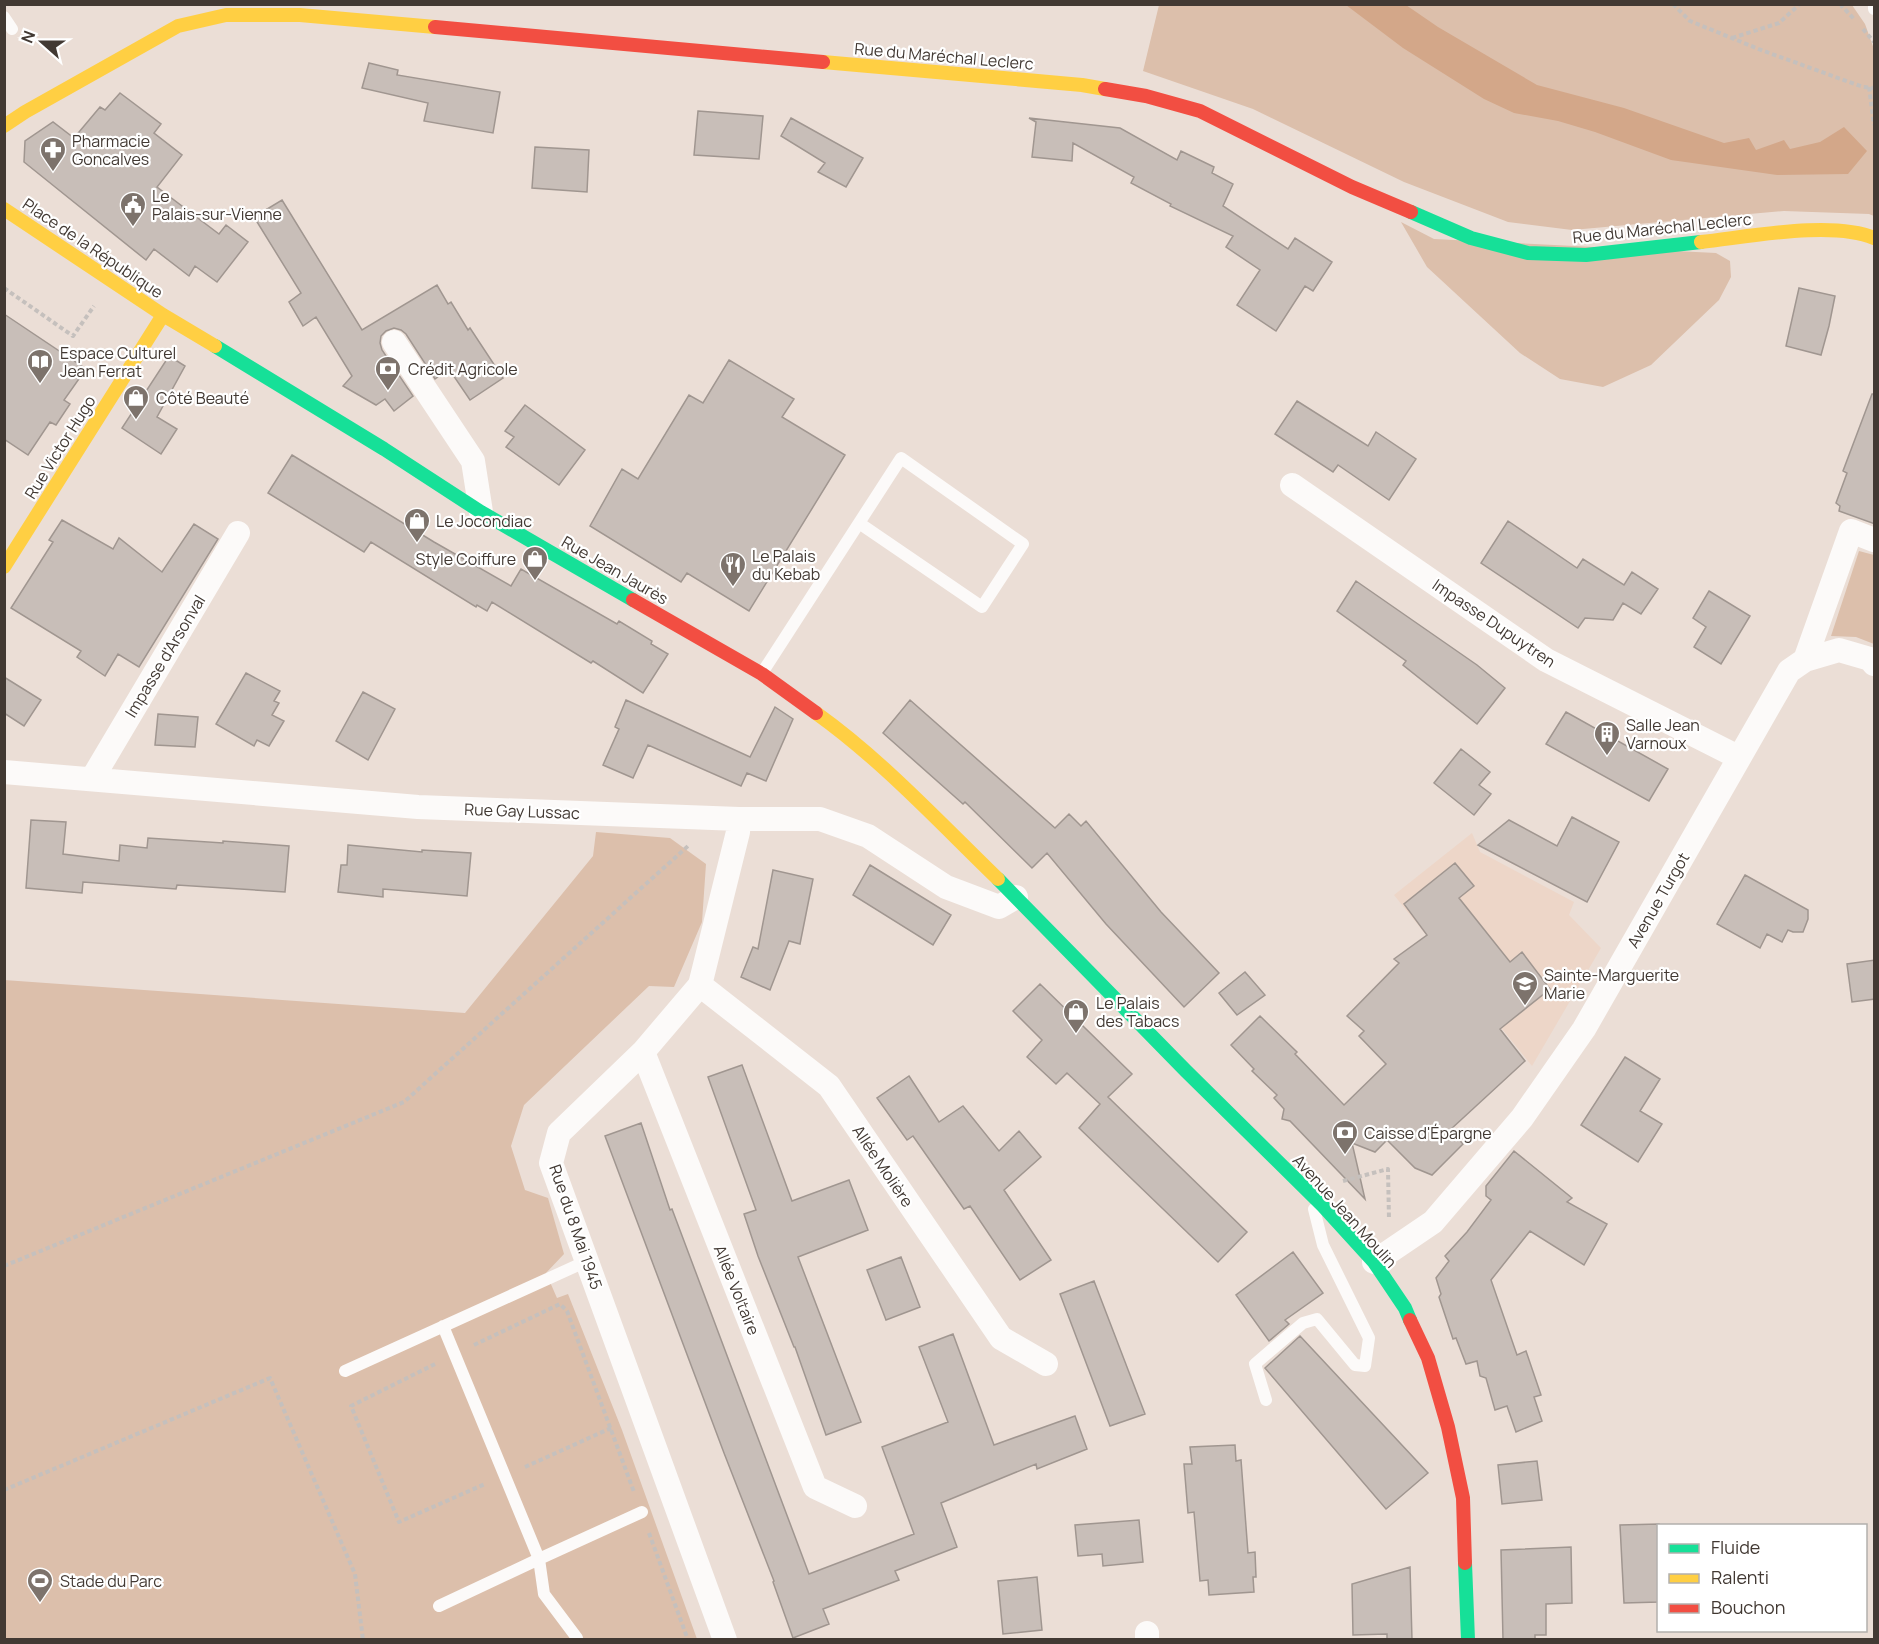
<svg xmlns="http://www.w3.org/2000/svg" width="1879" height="1644" font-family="Manrope,sans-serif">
  <rect width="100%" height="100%" fill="#ebded6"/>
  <path fill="#edd6c8" d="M1472,833L1480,852L1574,902L1569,915L1601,948L1532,1066L1394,895Z"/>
  <path fill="#dcbfab" d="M1159,5H1852L1865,24L1874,49V216L1869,214L1784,211L1572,230L1508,222L1404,182L1253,109L1143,71Z
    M1401,222L1434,239L1716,253L1730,261L1731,277L1719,300L1651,365L1603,387L1560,379L1520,353L1427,267Z
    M1859,551L1874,555V644L1856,637L1831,636Z
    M596,832L670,838L706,864L702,922L674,987L649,986L524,1105L511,1146L525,1190L548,1198L564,1254L546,1273L557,1298L568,1294L622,1430L697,1639H5L4,980L465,1013L593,856Z"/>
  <path fill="#d3a789" d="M1346,5H1406L1438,27L1537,85L1624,108L1724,143L1749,138L1756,150L1784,140L1790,149L1820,142L1844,127L1867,151L1848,174L1777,175L1671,160L1595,132L1558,121L1514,113L1484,99L1403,48Z"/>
  <path fill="#c8beb8" stroke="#a09690" stroke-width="1.5" d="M369,63L398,70L397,75L500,92L493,133L424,121L428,103L362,88Z
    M120,93L161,124L154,133L182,155L157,187L219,234L226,225L248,242L217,282L195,266L189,276L154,249L146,260L24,162L25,141L53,122L74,138L100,107L105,110Z
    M698,111L763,116L759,159L694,155Z
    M791,118L863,158L846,187L818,172L825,163L781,136Z
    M1029,118L1120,128L1177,160L1181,151L1214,167L1212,173L1233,184L1223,206L1288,249L1295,238L1332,262L1313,291L1305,286L1276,331L1237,305L1260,270L1226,247L1233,236L1170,206L1171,204L1131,183L1134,177L1073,143L1072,161L1032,157L1036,122Z
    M535,147L589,150L587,192L532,188Z
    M282,200L362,330L437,285L448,304L451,302L468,330L470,328L503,378L470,400L449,369L435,379L406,334L401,330L394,328L386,331L381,336L380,343L382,350L413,396L394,411L385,399L376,405L343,386L352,376L316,317L303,326L289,302L301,293L254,217Z
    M1799,288L1835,296L1829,326L1821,355L1786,346Z
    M4,314L86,369L64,400L70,404L56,425L50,422L28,455L4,439Z
    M169,356L185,366L157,417L177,429L161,454L122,428Z
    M729,360L794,399L782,417L845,455L749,611L687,573L681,582L590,526L622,469L638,479L689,395L703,403Z
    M1872,394H1875V524L1839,511L1840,506L1836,503L1847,473L1843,471Z
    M1297,401L1368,446L1376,432L1416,459L1389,500L1338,465L1333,472L1275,434Z
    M525,405L585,450L559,485L506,447L514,437L505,431Z
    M292,455L434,542L511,586L521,569L617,624L619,621L652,641L651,644L668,654L643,693L593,661L591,663L492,602L487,611L477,605L476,607L371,542L364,552L268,493Z
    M62,520L113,549L119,538L162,572L194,524L218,539L139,667L118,654L105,676L77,657L81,651L11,608L53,542L49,540Z
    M1508,521L1577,568L1583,559L1624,585L1632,572L1658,589L1641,614L1623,603L1613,620L1585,618L1578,628L1481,563Z
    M1356,581L1477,665L1505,688L1477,724L1403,665L1406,661L1337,611Z
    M1709,591L1750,616L1721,664L1694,647L1706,627L1693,618Z
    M246,673L280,691L274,701L279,703L272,715L284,721L269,746L257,740L254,746L216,724Z
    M4,677L41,700L24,726L4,713Z
    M363,692L395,709L368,760L336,741Z
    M626,700L750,757L775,707L793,719L766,781L747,773L741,786L648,745L633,778L603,765L619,729L615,727Z
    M910,700L1055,828L1069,814L1081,826L1086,821L1161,912L1219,973L1184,1007L1106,924L1047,853L1032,868L965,802L963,804L883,733Z
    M1566,712L1668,769L1649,801L1546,744Z
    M158,714L198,717L195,747L155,745Z
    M1461,749L1490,772L1479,785L1491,794L1474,815L1434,783Z
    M1572,817L1619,842L1587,902L1478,845L1509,820L1557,846Z
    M31,820L66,822L63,854L119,861L120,845L147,848L148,838L223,843V841L289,846L285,892L177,885L176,889L83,882L82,893L26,888Z
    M348,845L422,852V850L471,853L467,896L383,889V897L338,892L341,865H347Z
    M1455,863L1474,886L1459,898L1510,962L1522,952L1550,989L1500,1029L1525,1061L1450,1130L1463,1144L1432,1175L1415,1168L1387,1140L1375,1152L1352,1143L1365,1199L1290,1121L1282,1119L1284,1109L1274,1098L1277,1095L1252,1071L1254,1069L1231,1045L1260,1016L1297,1052L1295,1054L1344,1105L1386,1064L1359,1036L1364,1031L1347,1016L1399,963L1394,959L1427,935L1404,904Z
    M870,865L951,915L933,945L853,895Z
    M773,870L813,879L800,944L789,941L770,990L741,977L753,947L758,949Z
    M1745,875L1808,910V919L1803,932H1793L1788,930L1782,942L1767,934L1760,948L1717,924Z
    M1875,960V999L1852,1002L1847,964Z
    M1245,972L1265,995L1237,1015L1219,993Z
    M1040,984L1132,1074L1108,1097L1247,1232L1218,1262L1079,1128L1100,1104L1067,1073L1056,1084L1027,1057L1042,1040L1013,1011Z
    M1625,1057L1660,1079L1640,1111L1662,1124L1638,1162L1581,1125Z
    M742,1065L792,1201L849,1180L868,1230L798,1257L861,1422L826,1435L795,1347H794L758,1256L744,1214L756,1210L708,1077Z
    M909,1076L939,1122L963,1106L999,1151L1019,1131L1041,1157L1004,1190L1051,1260L1020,1280L970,1206L964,1209L913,1136L907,1140L877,1098Z
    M641,1123L670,1210L672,1209L809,1574L914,1534L882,1447L948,1422L919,1347L953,1334L994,1445L1075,1416L1087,1449L1037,1469L1036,1464L941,1503L957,1547L895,1571L899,1580L823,1609L829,1624L793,1638L773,1582L774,1581L724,1453L605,1136Z
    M1514,1151L1572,1198L1567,1202L1607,1224L1584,1265L1530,1231L1491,1280L1517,1355L1526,1351L1541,1395L1534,1397L1542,1421L1516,1432L1507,1406L1495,1410L1486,1378L1480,1376L1477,1361L1466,1364L1456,1338L1453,1339L1439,1297L1441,1294L1436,1278L1449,1261L1445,1256L1467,1232L1491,1200L1486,1196V1186Z
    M1293,1252L1323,1293L1285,1320L1289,1324L1269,1341L1236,1295Z
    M901,1257L920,1307L886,1320L867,1270Z
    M1094,1281L1145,1414L1110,1426L1060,1294Z
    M1300,1336L1428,1473L1386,1509L1265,1368Z
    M1235,1445L1236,1461L1241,1460L1248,1553L1255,1552L1256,1577H1253L1254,1592L1209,1595L1208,1580L1200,1581L1194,1512L1188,1513L1184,1464H1192L1190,1447Z
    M1537,1461L1542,1500L1502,1504L1498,1465Z
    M1139,1520L1143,1562L1103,1566L1102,1554L1078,1556L1075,1525Z
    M1659,1524V1602L1624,1603L1620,1525Z
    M1571,1547L1572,1603L1546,1604V1635H1535V1640H1503L1501,1550Z
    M1410,1567L1412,1640H1387V1634L1353,1635L1352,1584Z
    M1037,1577L1042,1630L1003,1634L998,1581Z"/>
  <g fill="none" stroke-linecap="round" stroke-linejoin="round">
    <path stroke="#c5c0bd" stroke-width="4" stroke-dasharray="4.5 3" stroke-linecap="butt" d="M1673,4L1690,21L1761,50L1863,87L1874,88
      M1840,4L1854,19
      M1863,29L1874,42
      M1732,38L1779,23L1800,4
      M1869,87L1874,125
      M4,288L73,336L94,306
      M1343,1181L1388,1169L1389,1219
      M4,1266L404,1102L688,846
      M474,1345L560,1304L567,1311L634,1492
      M435,1364L351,1406L399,1522L485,1484
      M525,1467L611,1428
      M4,1490L270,1378L355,1574L363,1640
      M649,1533L688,1640"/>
    <path stroke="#fcfaf9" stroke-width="12" d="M1874,4V9
      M4,17L12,29
      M762,673L901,458L1023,544L982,607L859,523
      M443,1326L539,1559L642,1512
      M345,1371L587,1261
      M1266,1400L1255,1364L1303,1323L1317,1319L1355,1365L1365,1366L1369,1338L1323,1245L1314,1209
      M439,1606L539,1559L544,1594L577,1638"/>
    <path stroke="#fcfaf9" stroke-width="24" d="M394,342L473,461L481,512
      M1292,485L1546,660L1738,757
      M1805,660L1851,531L1874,540
      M4,772L418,807L739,819H820L868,836L946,887L999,907L1016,897
      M92,779L238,533
      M700,985L829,1086L1001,1338L1046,1364
      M643,1052L815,1487L855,1506
      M1374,1262L1433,1222L1522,1118L1584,1029L1789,671L1805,660L1839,650L1870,659L1874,664
      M1147,1633V1640
      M725,1640L551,1163L559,1133L643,1052L700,985L738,832L739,819"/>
    <path stroke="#16e098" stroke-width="14" d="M1411,212L1471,238L1528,253L1586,255L1701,242
      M215,346L384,449L481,512L633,600
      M998,879L1186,1071L1323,1206L1374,1262L1405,1308L1410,1320
      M1465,1563L1468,1640"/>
    <path stroke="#ffcf43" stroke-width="14" d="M823,62L1082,85L1105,89
      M4,126L25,112L178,26L226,15H300L435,27
      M4,209L163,315L215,346
      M1701,242C1748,237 1832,220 1874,238
      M4,567L163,315
      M816,713C883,761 939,822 998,879"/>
    <path stroke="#f24e42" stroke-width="14" d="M435,27L823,62
      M1105,89L1146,96L1200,111L1352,187L1411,212
      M633,600L762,674L816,713
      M1410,1320L1428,1358L1448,1427L1463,1498L1465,1563"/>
  </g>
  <defs>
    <symbol id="pharmacy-pin" viewBox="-11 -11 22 30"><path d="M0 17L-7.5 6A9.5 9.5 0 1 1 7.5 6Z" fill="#7d736c" stroke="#fff"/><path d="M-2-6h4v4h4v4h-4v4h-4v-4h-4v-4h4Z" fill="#fff"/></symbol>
    <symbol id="civic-pin" viewBox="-11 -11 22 30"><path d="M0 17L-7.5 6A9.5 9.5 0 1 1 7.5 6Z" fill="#7d736c" stroke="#fff"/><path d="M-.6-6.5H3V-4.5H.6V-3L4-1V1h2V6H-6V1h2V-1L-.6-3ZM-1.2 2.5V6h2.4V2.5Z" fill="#fff"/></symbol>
    <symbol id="library-pin" viewBox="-11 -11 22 30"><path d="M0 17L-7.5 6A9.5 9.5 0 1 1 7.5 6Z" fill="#7d736c" stroke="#fff"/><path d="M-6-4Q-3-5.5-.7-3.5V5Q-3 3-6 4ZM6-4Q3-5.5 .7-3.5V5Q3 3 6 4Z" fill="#fff"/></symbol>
    <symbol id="bank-pin" viewBox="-11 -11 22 30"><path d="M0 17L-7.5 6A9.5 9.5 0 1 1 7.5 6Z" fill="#7d736c" stroke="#fff"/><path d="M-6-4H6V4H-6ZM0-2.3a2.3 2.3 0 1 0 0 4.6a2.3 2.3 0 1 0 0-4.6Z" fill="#fff"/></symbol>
    <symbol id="shop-pin" viewBox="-11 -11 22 30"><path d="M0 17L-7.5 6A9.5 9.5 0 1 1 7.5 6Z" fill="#7d736c" stroke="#fff"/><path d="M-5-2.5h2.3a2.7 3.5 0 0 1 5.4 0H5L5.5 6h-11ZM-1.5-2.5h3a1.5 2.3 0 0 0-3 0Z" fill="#fff"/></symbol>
    <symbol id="restaurant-pin" viewBox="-11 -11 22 30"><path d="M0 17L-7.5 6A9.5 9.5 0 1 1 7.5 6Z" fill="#7d736c" stroke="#fff"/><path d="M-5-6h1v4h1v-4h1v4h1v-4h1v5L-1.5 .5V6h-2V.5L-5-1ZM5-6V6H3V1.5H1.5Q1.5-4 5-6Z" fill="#fff"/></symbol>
    <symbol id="building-pin" viewBox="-11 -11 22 30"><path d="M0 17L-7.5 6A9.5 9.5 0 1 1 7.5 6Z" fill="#7d736c" stroke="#fff"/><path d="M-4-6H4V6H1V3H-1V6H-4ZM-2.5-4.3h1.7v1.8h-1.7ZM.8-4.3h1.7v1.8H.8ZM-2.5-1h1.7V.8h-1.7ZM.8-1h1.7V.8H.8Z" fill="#fff"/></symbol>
    <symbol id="school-pin" viewBox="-11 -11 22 30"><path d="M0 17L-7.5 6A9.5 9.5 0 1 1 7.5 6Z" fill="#7d736c" stroke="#fff"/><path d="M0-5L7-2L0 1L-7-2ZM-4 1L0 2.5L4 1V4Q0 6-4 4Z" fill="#fff"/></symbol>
    <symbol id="stadium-pin" viewBox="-11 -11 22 30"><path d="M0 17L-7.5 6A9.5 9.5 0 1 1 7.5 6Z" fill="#7d736c" stroke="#fff"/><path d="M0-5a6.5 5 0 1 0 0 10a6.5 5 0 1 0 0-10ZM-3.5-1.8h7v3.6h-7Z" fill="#fff"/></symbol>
  </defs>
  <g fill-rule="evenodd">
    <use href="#pharmacy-pin" x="38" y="135" width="30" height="40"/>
    <use href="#civic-pin" x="118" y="190" width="30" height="40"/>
    <use href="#library-pin" x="25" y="347" width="30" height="40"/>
    <use href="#bank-pin" x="373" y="354" width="30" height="40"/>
    <use href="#shop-pin" x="121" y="383" width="30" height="40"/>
    <use href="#shop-pin" x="402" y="506" width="30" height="40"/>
    <use href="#shop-pin" x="520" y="544" width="30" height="40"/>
    <use href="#restaurant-pin" x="718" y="550" width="30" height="40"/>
    <use href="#building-pin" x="1592" y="719" width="30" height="40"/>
    <use href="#school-pin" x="1510" y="969" width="30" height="40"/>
    <use href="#shop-pin" x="1061" y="997" width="30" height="40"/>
    <use href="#bank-pin" x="1330" y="1118" width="30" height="40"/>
    <use href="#stadium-pin" x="25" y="1566" width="30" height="40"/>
  </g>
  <g text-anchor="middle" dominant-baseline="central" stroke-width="4.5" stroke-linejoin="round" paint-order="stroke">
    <g font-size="16" fill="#423933" stroke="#fff">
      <text transform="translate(944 56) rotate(5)">Rue du Maréchal Leclerc</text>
      <text transform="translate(1662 228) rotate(-6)">Rue du Maréchal Leclerc</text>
      <text transform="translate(93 248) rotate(34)">Place de la République</text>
      <text transform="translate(60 447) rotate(-58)">Rue Victor Hugo</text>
      <text transform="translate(615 570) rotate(30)">Rue Jean Jaurès</text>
      <text transform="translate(1494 623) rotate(34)">Impasse Dupuytren</text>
      <text transform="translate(165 656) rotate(-59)">Impasse d'Arsonval</text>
      <text transform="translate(522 811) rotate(2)">Rue Gay Lussac</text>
      <text transform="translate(1658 900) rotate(-60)">Avenue Turgot</text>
      <text transform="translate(883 1166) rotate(56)">Allée Molière</text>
      <text transform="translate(1345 1211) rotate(48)">Avenue Jean Moulin</text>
      <text transform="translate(576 1227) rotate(71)">Rue du 8 Mai 1945</text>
      <text transform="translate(737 1290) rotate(68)">Allée Voltaire</text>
    </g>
    <g font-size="16" fill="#423933" stroke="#fff" text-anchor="start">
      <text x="72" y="141">Pharmacie<tspan x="72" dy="18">Goncalves</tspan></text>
      <text x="152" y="196">Le<tspan x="152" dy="18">Palais-sur-Vienne</tspan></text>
      <text x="60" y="353">Espace Culturel<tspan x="60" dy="18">Jean Ferrat</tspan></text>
      <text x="408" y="369">Crédit Agricole</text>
      <text x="156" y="398">Côté Beauté</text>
      <text x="436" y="521">Le Jocondiac</text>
      <text x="752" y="556">Le Palais<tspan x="752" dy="18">du Kebab</tspan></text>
      <text x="516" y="559" text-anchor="end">Style Coiffure</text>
      <text x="1626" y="725">Salle Jean<tspan x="1626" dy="18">Varnoux</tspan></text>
      <text x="1544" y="975">Sainte-Marguerite<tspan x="1544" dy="18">Marie</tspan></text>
      <text x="1096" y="1003">Le Palais<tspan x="1096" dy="18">des Tabacs</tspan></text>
      <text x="1364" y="1133">Caisse d'Épargne</text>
      <text x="60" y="1581">Stade du Parc</text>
    </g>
  </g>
  <rect width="1879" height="1644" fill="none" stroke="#423933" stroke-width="12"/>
  <rect x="1657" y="1524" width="210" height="108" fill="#ffffff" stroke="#b3b0ad" stroke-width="1.5"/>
  <rect x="1669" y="1544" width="30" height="9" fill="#16e098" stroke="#b3b0ad" stroke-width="1.5"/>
  <text x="1711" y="1554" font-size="18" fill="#423933">Fluide</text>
  <rect x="1669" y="1574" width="30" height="9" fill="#ffcf43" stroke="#b3b0ad" stroke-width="1.5"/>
  <text x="1711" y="1584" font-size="18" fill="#423933">Ralenti</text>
  <rect x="1669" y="1604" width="30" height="9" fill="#f24e42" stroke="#b3b0ad" stroke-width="1.5"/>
  <text x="1711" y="1614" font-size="18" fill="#423933">Bouchon</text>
  <g transform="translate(42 42) rotate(291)" stroke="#ffffff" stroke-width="4.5" paint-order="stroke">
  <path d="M0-4.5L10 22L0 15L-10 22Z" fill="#423933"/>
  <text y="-9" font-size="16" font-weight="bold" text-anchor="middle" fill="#423933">N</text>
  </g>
</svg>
